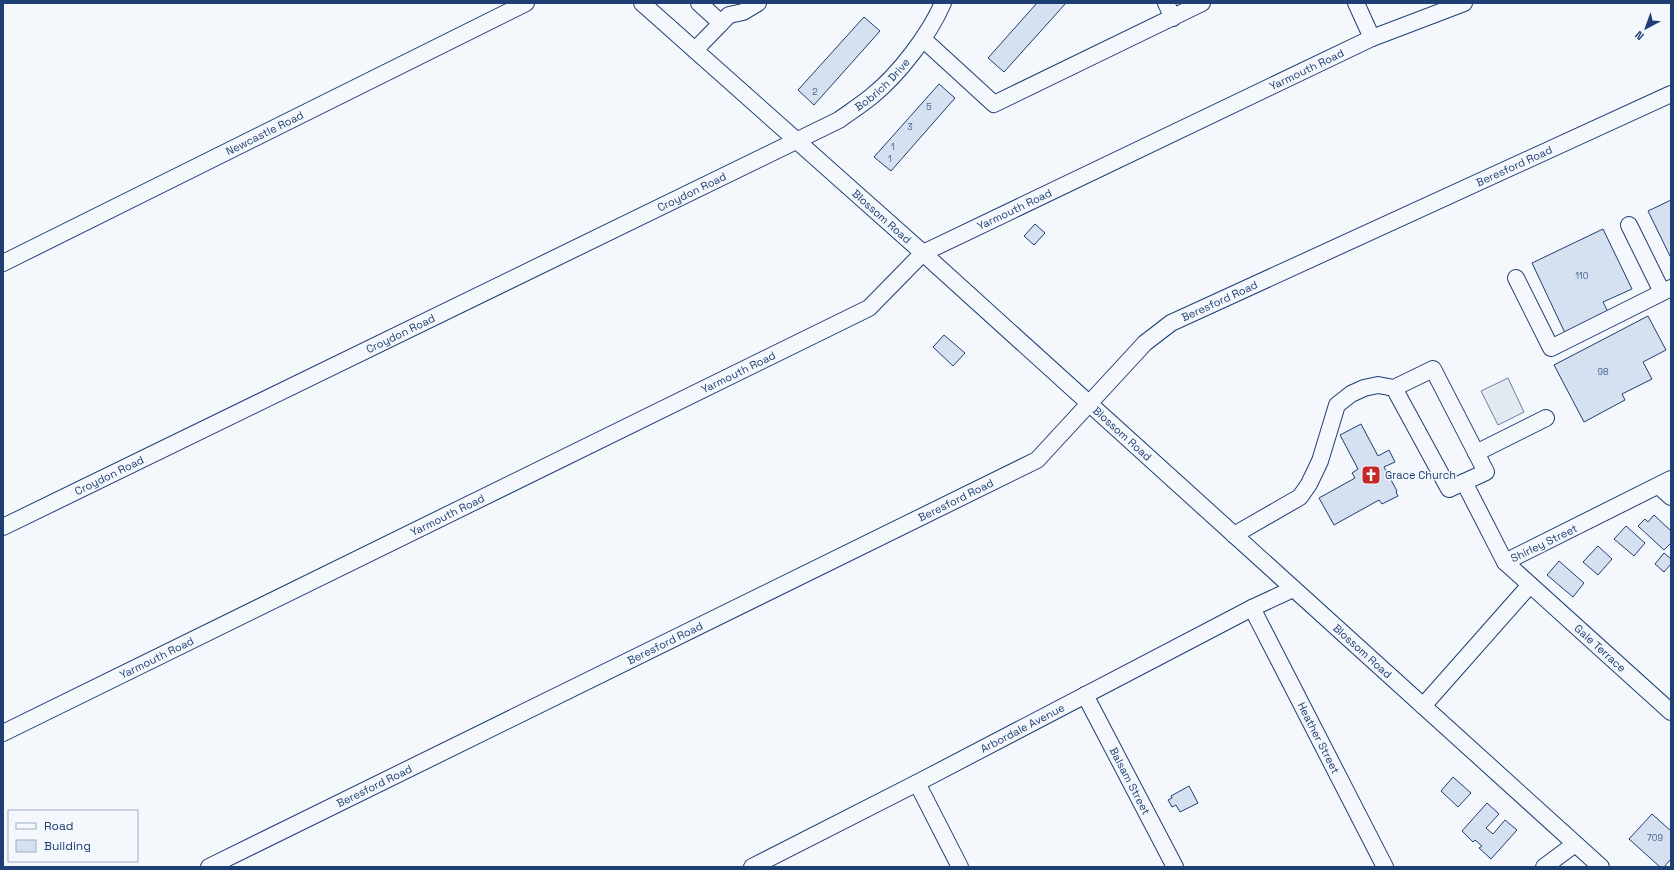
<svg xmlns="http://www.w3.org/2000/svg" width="1674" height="870" font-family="'Space Grotesk',sans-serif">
  <rect width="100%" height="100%" fill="#f4f7fb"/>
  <path fill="#e3e9f0" stroke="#687fa3" d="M1508,378L1524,412L1498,425L1481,391Z"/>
  <path fill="#d5e0f0" stroke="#1d3f73" d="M1037,3H1066L1004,72L988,58Z
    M864,17L880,31L814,105L798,90Z
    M939,84L955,98L891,171L874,157Z
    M1671,200V258L1648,211Z
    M1035,224L1045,233L1034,245L1024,236Z
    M1603,229L1632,289L1603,302L1608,312L1565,333L1532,263Z
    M1648,316L1666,350L1643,362L1652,379L1622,394L1625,400L1584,422L1554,365Z
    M944,335L965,353L953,366L933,347Z
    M1361,424L1378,456L1389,450L1395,462L1384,467L1397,491L1396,492L1398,496L1382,504L1379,500L1334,525L1319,498L1355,478L1352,473L1358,469L1340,435Z
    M1654,515L1671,531V543L1664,550L1638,526L1645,519L1648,522Z
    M1626,526L1645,543L1634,556L1614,539Z
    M1598,546L1612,559L1598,575L1583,562Z
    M1664,553L1671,559V564L1664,572L1655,564Z
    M1559,561L1584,583L1573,597L1547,575Z
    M1453,777L1471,793L1458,807L1441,791Z
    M1189,786L1198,803L1180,812L1176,805L1172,807L1168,800L1172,798L1171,796Z
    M1487,803L1499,814L1486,828L1493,834L1505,820L1517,830L1491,859L1479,848L1482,846L1475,840L1473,842L1462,831Z
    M1652,814L1671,831V859L1664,867H1660L1629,839Z"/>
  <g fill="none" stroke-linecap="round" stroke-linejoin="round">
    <defs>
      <g id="minor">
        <path id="s1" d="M642,3L923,253L1601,867"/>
        <path d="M699,3L721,23"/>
        <path d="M1166,3L1173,18"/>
        <path d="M1356,3L1372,38"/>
        <path d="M923,39L994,104L1202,3"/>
        <path d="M695,50L729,15L743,12L758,3"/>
        <path d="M1629,225L1662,292"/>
        <path id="s2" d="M3,263L526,3"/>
        <path d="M1516,278L1551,348L1671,288"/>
        <path d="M1476,453L1546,418"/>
        <path id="s3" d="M1671,479L1505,562L1671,712"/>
        <path d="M1464,482L1505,562"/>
        <path d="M1659,486L1671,497"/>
        <path id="s4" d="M3,527L839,120C850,112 861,105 872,96C899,74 929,35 943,3"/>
        <path d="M1234,535L1300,497L1309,484L1320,461L1337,405L1351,394L1364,388L1378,385L1394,388L1433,369L1486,472L1449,489L1394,388"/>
        <path id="s5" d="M1252,608L1385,867"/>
        <path id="s6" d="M1085,695L1175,867"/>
        <path d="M1423,706L1530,585"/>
        <path id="s7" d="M3,733L869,308L923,253L1372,38L1464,3"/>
        <path d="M917,783L960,867"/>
        <path id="s8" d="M209,867L1037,460L1145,343L1171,323L1671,94"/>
        <path id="s9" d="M752,867L917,783L1252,608L1293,589"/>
        <path d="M1544,867L1575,844"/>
      </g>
    </defs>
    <use href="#minor" stroke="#1d3f73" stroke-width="18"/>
    <use href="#minor" stroke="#f4f7fb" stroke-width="16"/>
  </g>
  <defs>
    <symbol id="church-square" viewBox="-11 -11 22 22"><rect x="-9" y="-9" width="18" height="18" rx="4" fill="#c62828" stroke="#f4f7fb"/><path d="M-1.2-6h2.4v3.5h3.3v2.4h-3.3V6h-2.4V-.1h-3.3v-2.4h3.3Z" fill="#fff"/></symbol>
  </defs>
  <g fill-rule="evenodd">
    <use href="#church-square" x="1360" y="464" width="22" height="22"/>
  </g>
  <g text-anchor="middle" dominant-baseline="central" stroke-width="3" stroke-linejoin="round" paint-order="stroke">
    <g font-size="9" fill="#4b6792">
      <text x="815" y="92">2</text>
      <text x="929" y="107">5</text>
      <text x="910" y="127">3</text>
      <text x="893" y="147">1</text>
      <text x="890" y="159">1</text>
      <text x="1582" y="276">110</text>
      <text x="1603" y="372">98</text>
      <text x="1655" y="838">709</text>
    </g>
    <g font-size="11" fill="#1d3f73" stroke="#f4f7fb">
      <text stroke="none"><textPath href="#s7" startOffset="1467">Yarmouth Road</textPath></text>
      <text stroke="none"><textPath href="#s4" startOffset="986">Bobrich Drive</textPath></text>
      <text stroke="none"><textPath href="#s2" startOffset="292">Newcastle Road</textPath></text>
      <text stroke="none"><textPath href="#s8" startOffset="1492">Beresford Road</textPath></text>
      <text stroke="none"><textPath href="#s4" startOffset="766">Croydon Road</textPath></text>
      <text stroke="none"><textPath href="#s7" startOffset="1143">Yarmouth Road</textPath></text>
      <text stroke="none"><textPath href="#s1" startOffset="321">Blossom Road</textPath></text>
      <text stroke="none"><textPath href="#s8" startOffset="1168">Beresford Road</textPath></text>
      <text stroke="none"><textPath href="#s4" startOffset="442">Croydon Road</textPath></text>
      <text stroke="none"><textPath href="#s7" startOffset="819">Yarmouth Road</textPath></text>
      <text stroke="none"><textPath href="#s1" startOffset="645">Blossom Road</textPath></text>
      <text stroke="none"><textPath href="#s4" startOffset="118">Croydon Road</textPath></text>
      <text stroke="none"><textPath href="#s8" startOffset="832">Beresford Road</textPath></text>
      <text stroke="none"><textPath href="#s7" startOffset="495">Yarmouth Road</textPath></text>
      <text transform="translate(1544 543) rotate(-26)">Shirley Street</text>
      <text stroke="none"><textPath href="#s8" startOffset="508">Beresford Road</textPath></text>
      <text stroke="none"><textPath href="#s3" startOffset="314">Gale Terrace</textPath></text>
      <text stroke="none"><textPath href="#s1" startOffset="969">Blossom Road</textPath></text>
      <text stroke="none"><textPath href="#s7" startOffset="171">Yarmouth Road</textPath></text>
      <text stroke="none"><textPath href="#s9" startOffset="304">Arbordale Avenue</textPath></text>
      <text stroke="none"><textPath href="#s5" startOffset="146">Heather Street</textPath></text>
      <text stroke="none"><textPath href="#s6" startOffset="97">Balsam Street</textPath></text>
      <text stroke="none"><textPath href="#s8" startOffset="184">Beresford Road</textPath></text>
    </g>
    <g font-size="11" fill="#1d3f73" stroke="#f4f7fb" text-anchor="start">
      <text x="1385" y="475">Grace Church</text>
    </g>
  </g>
  <rect width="1674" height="870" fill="none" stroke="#1d3f73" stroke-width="8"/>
  <rect x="8" y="810" width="130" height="52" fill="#f4f7fb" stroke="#9eadc5"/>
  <rect x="16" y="823" width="20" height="6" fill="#f4f7fb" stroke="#9eadc5"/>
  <text x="44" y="830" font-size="12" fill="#1d3f73">Road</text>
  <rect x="16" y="840" width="20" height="12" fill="#d5e0f0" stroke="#9eadc5"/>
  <text x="44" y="850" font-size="12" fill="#1d3f73">Building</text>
  <g transform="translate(1646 28) rotate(221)" stroke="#f4f7fb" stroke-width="3" paint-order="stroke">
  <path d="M0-3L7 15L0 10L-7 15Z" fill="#1d3f73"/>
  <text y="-6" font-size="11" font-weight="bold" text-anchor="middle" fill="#1d3f73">N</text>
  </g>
</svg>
